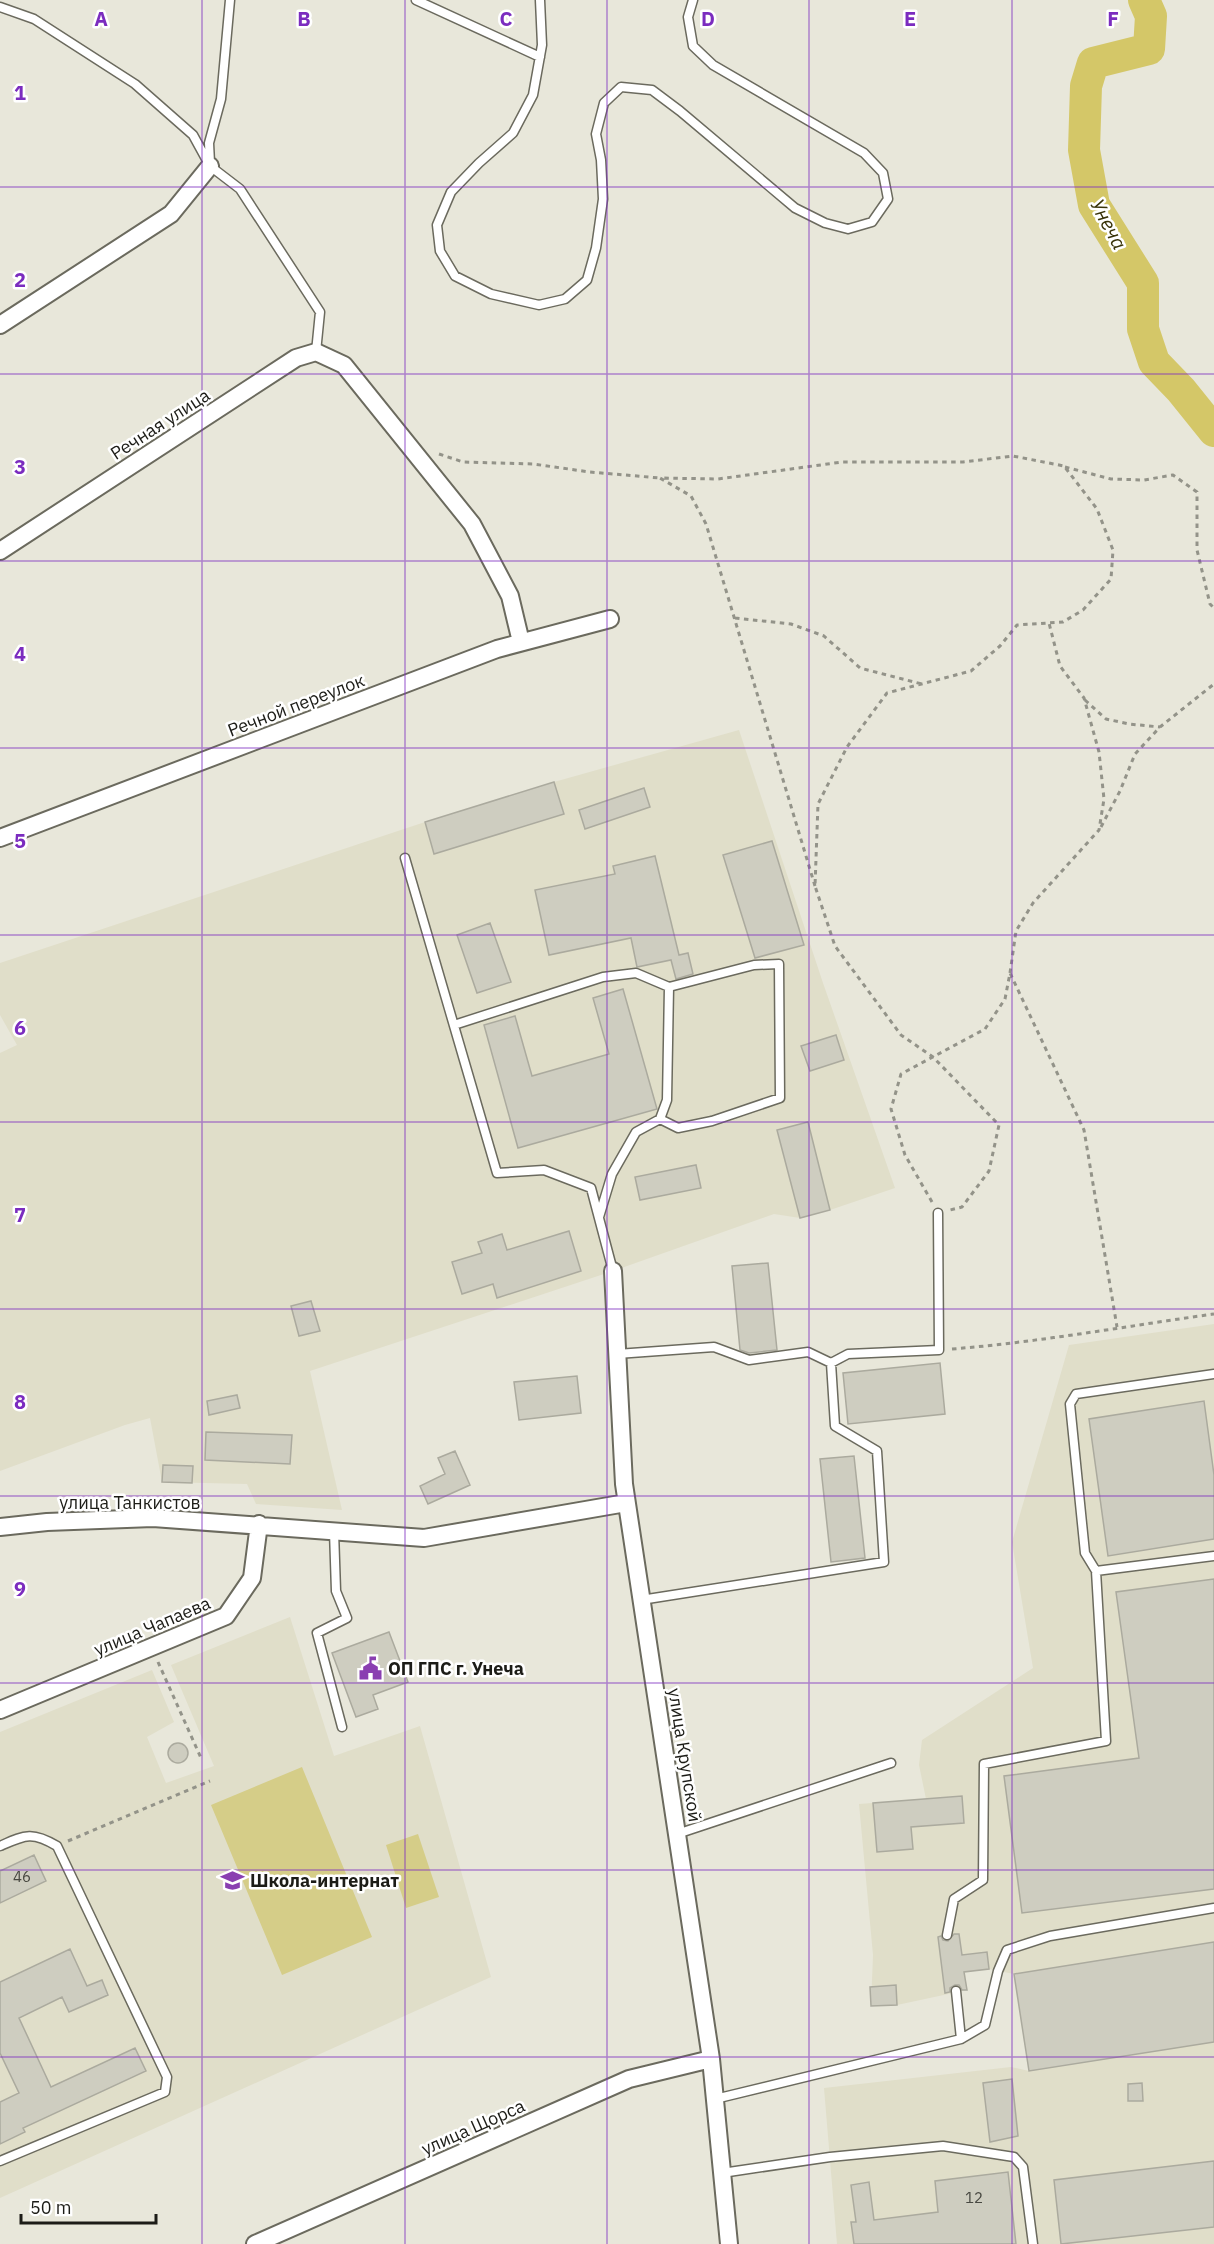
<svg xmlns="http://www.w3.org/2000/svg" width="1214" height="2244" font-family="'IBM Plex Sans',sans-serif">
  <rect width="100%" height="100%" fill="#e8e7da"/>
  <path fill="#e0dec9" d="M739,730L823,983L895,1188L830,1210L800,1218L774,1214L613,1271L310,1371L342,1510L256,1504L247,1484L162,1482L150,1418L125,1425L0,1471V1053L17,1045L0,1015V963L425,822L554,782Z
    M1214,1324V2244H837L824,2088L1011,2067L1029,2071L1014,1974L989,1969L965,1972L967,1990L897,2005L871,2006L873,1955L859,1804L926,1799L919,1765L922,1740L1033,1668L1012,1542L1069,1345Z
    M290,1617L334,1756L420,1726L491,1977L0,2198V1732L152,1670L174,1722L147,1737L166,1783L214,1766L171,1665Z"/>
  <path fill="#d5cd88" d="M302,1767L372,1937L282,1975L211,1805Z
    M418,1834L439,1897L406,1908L386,1845Z"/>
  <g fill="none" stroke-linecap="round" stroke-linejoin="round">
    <path stroke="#d4c768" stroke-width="32" d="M1144,0L1151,16L1149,49L1093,63L1086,86L1084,150L1094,205L1143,283V329L1154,362L1181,390L1214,431"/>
  </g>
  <path fill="#cecdc0" stroke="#abaa9e" stroke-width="1.5" d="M554,782L564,814L434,854L425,822Z
    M644,788L650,807L585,829L579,810Z
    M772,841L804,945L755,958L723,855Z
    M655,856L679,955L688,953L693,974L676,979L671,960L637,967L631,938L549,955L535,890L615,874L613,866Z
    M490,923L511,982L477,993L457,935Z
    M623,989L657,1109L518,1148L484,1025L515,1016L532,1076L609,1054L593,998Z
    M836,1035L844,1060L810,1071L801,1046Z
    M808,1122L830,1210L800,1218L777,1130Z
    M696,1165L701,1188L640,1200L635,1177Z
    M569,1231L581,1271L497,1298L493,1284L462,1294L452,1262L482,1253L478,1242L502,1234L507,1250Z
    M768,1263L777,1350L749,1353L740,1350L732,1266Z
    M311,1301L320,1331L299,1336L291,1306Z
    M940,1363L945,1414L848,1424L843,1373Z
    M577,1376L581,1413L519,1420L514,1382Z
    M237,1395L240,1408L209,1415L207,1401Z
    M1204,1401L1214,1475V1539L1108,1556L1089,1419Z
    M206,1432L292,1435L290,1464L205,1460Z
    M455,1451L470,1485L428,1504L420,1486L445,1474L438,1458Z
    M854,1456L865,1558L831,1562L820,1459Z
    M163,1465L193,1466L192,1483L162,1482Z
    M1214,1579V1889L1022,1913L1004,1776L1139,1758L1116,1592Z
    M389,1632L408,1682L373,1695L378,1709L356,1717L332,1653Z
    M168 1753a10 10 0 1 1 20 0a10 10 0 1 1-20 0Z
    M962,1796L964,1823L911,1827L913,1849L877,1852L873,1803Z
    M34,1855L46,1881L0,1903V1871Z
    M954,1934H959L962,1955L987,1952L989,1969L964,1972L967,1990H962L959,1985H955L950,1988V1992L945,1993L938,1937L941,1936L943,1940L948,1941Z
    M1214,1942V2042L1029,2071L1014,1974Z
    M70,1949L87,1986L102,1980L108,1995L69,2012L62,1997L19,2018L51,2087L135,2048L146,2071L23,2128L25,2132L0,2144V2102L19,2093L0,2053V1982Z
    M896,1985L897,2005L871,2006L870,1987Z
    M1012,2079L1018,2136L990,2142L983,2083Z
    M1142,2083L1143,2101H1128V2084Z
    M1214,2161V2227L1061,2244L1054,2180Z
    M1008,2172L1016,2244H854L851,2222H856L851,2185L869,2182L874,2220L938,2212L935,2181Z"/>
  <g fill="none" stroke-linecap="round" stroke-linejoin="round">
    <defs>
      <path id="service" d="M416,0L540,57
        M540,0L542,45L533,95L513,133L479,163L451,192L437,225L440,251L455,276L491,294L539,305L565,299L587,280L596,248L603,199L601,160L596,134L604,103L621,87L652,90L680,111L795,208L825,223L848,229L872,222L888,199L883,173L864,153L713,65L693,46L688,17L693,0
        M0,7L34,19L135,84L193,135L210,166L240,189L320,312L316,352
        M210,163L209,143L221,99L230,0
        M405,858L497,1173L544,1170L591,1188L613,1271
        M454,1025L603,977L636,973L669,987L667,1100L660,1119L636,1132L612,1174L599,1217
        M660,1119L678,1128L712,1121L780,1098L779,964L754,965L669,987
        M617,1354L714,1347L749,1360L808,1352L831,1363L835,1426L877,1451L884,1562L641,1600
        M831,1363L848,1354L939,1350L938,1213
        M334,1531L336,1591L347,1618L317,1633L342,1727
        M1096,1571L1085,1553L1070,1404L1076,1394L1214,1374
        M677,1834L891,1763
        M0,1846C25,1835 32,1831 57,1846L167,2077L165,2092L0,2161
        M947,1935L954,1899L983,1880L984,1764L1106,1741L1096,1571L1214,1556
        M956,1991L961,2039
        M715,2099L961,2039L985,2025L998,1971L1007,1950L1050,1936L1214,1908
        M722,2173L830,2157L943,2146L1014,2157L1023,2167L1033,2244"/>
      <path id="minor" d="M0,325L171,214L210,166
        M0,551L296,358L316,352L344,365L472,524L510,596L521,642
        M0,838L497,649L610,619
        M613,1271L624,1484L711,2059L729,2244
        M0,1527L47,1522L153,1518L424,1538L626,1503
        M0,1710L226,1616L252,1578L259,1524
        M255,2244L629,2079L711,2059"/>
    </defs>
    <use href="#service" stroke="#6b6a5e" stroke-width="11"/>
    <use href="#minor" stroke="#6b6a5e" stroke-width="20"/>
    <path stroke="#939389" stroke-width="3" stroke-dasharray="4.5 4.5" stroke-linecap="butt" d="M439,454L463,462L533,464L590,472L660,478
      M1065,467L1111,479L1144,480L1173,475L1197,492V550L1210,604L1214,608
      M735,618L791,624L824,636L860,668L922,684
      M1085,700L1106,719L1129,724L1160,727
      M1101,827L1120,791L1135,754L1160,727L1214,684
      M815,886L706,524L691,496L660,478L718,479L842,462H963L1013,456L1064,466L1097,509L1113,550L1111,579L1083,610L1063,622L1017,625L1000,646L971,671L887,693L847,747L818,804L815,886L835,946L901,1035L933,1057L999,1125L989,1171L962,1207L950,1210
      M1010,973L1016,931L1033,903L1099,830L1104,799L1099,752L1084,698L1060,666L1049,623
      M932,1202L905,1155L891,1109L901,1074L985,1029L1005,999L1010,973L1084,1130L1117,1327
      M952,1349C1040,1342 1127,1326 1214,1314
      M158,1662L201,1758
      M68,1841L210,1781"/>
    <use href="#service" stroke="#fff" stroke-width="8"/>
    <use href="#minor" stroke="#fff" stroke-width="16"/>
  </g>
  <path fill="none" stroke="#7b2cbf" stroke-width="1.5" stroke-opacity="0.55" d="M202,0V2244M405,0V2244M607,0V2244M809,0V2244M1012,0V2244M0,187H1214M0,374H1214M0,561H1214M0,748H1214M0,935H1214M0,1122H1214M0,1309H1214M0,1496H1214M0,1683H1214M0,1870H1214M0,2057H1214"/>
  <defs>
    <symbol id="civic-bare" viewBox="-9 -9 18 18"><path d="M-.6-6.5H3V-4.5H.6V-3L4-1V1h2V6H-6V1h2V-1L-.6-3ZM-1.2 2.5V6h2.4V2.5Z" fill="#8a3fb1" stroke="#fff" stroke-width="2.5" paint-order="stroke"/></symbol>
    <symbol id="school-bare" viewBox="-9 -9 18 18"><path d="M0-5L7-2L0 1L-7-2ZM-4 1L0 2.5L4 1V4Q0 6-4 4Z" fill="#8a3fb1" stroke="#fff" stroke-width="2.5" paint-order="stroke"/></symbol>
  </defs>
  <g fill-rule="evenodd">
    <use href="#civic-bare" x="354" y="1652" width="33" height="33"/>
    <use href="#school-bare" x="216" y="1864" width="33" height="33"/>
  </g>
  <g text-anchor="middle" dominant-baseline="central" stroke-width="5" stroke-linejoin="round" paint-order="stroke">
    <g font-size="15" fill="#484841">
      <text x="22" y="1876">46</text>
      <text x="974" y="2197">12</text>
    </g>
    <g font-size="18" fill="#1c1c17" stroke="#fff">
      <text transform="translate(160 424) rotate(-33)">Речная улица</text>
      <text transform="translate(296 705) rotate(-21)">Речной переулок</text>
      <text x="130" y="1502">улица Танкистов</text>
      <text transform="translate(152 1626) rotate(-23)">улица Чапаева</text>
      <text transform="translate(685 1755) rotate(81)">улица Крупской</text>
      <text transform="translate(473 2127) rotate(-24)">улица Щорса</text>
    </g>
    <g font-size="18" font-weight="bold" fill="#1c1c17" stroke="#fff" text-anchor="start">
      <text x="388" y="1668">ОП ГПС г. Унеча</text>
      <text x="250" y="1880">Школа-интернат</text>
    </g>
    <g font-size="20" font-style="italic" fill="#39340a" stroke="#fff">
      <text transform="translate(1109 224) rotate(62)">Унеча</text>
    </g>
  </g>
  <g font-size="20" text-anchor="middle" font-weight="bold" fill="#7b2cbf" stroke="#fff" stroke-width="5" stroke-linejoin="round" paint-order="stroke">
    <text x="101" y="26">A</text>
    <text x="304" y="26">B</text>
    <text x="506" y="26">C</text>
    <text x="708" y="26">D</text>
    <text x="910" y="26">E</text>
    <text x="1113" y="26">F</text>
    <text x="20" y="100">1</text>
    <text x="20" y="287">2</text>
    <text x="20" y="474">3</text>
    <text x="20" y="661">4</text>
    <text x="20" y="848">5</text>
    <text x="20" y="1035">6</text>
    <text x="20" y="1222">7</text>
    <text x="20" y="1409">8</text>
    <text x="20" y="1596">9</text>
  </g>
  <path d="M21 2214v9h135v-9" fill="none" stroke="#1c1c17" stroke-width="3"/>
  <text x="30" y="2214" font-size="18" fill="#1c1c17" stroke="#ffffff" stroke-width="4.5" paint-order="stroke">50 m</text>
</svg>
